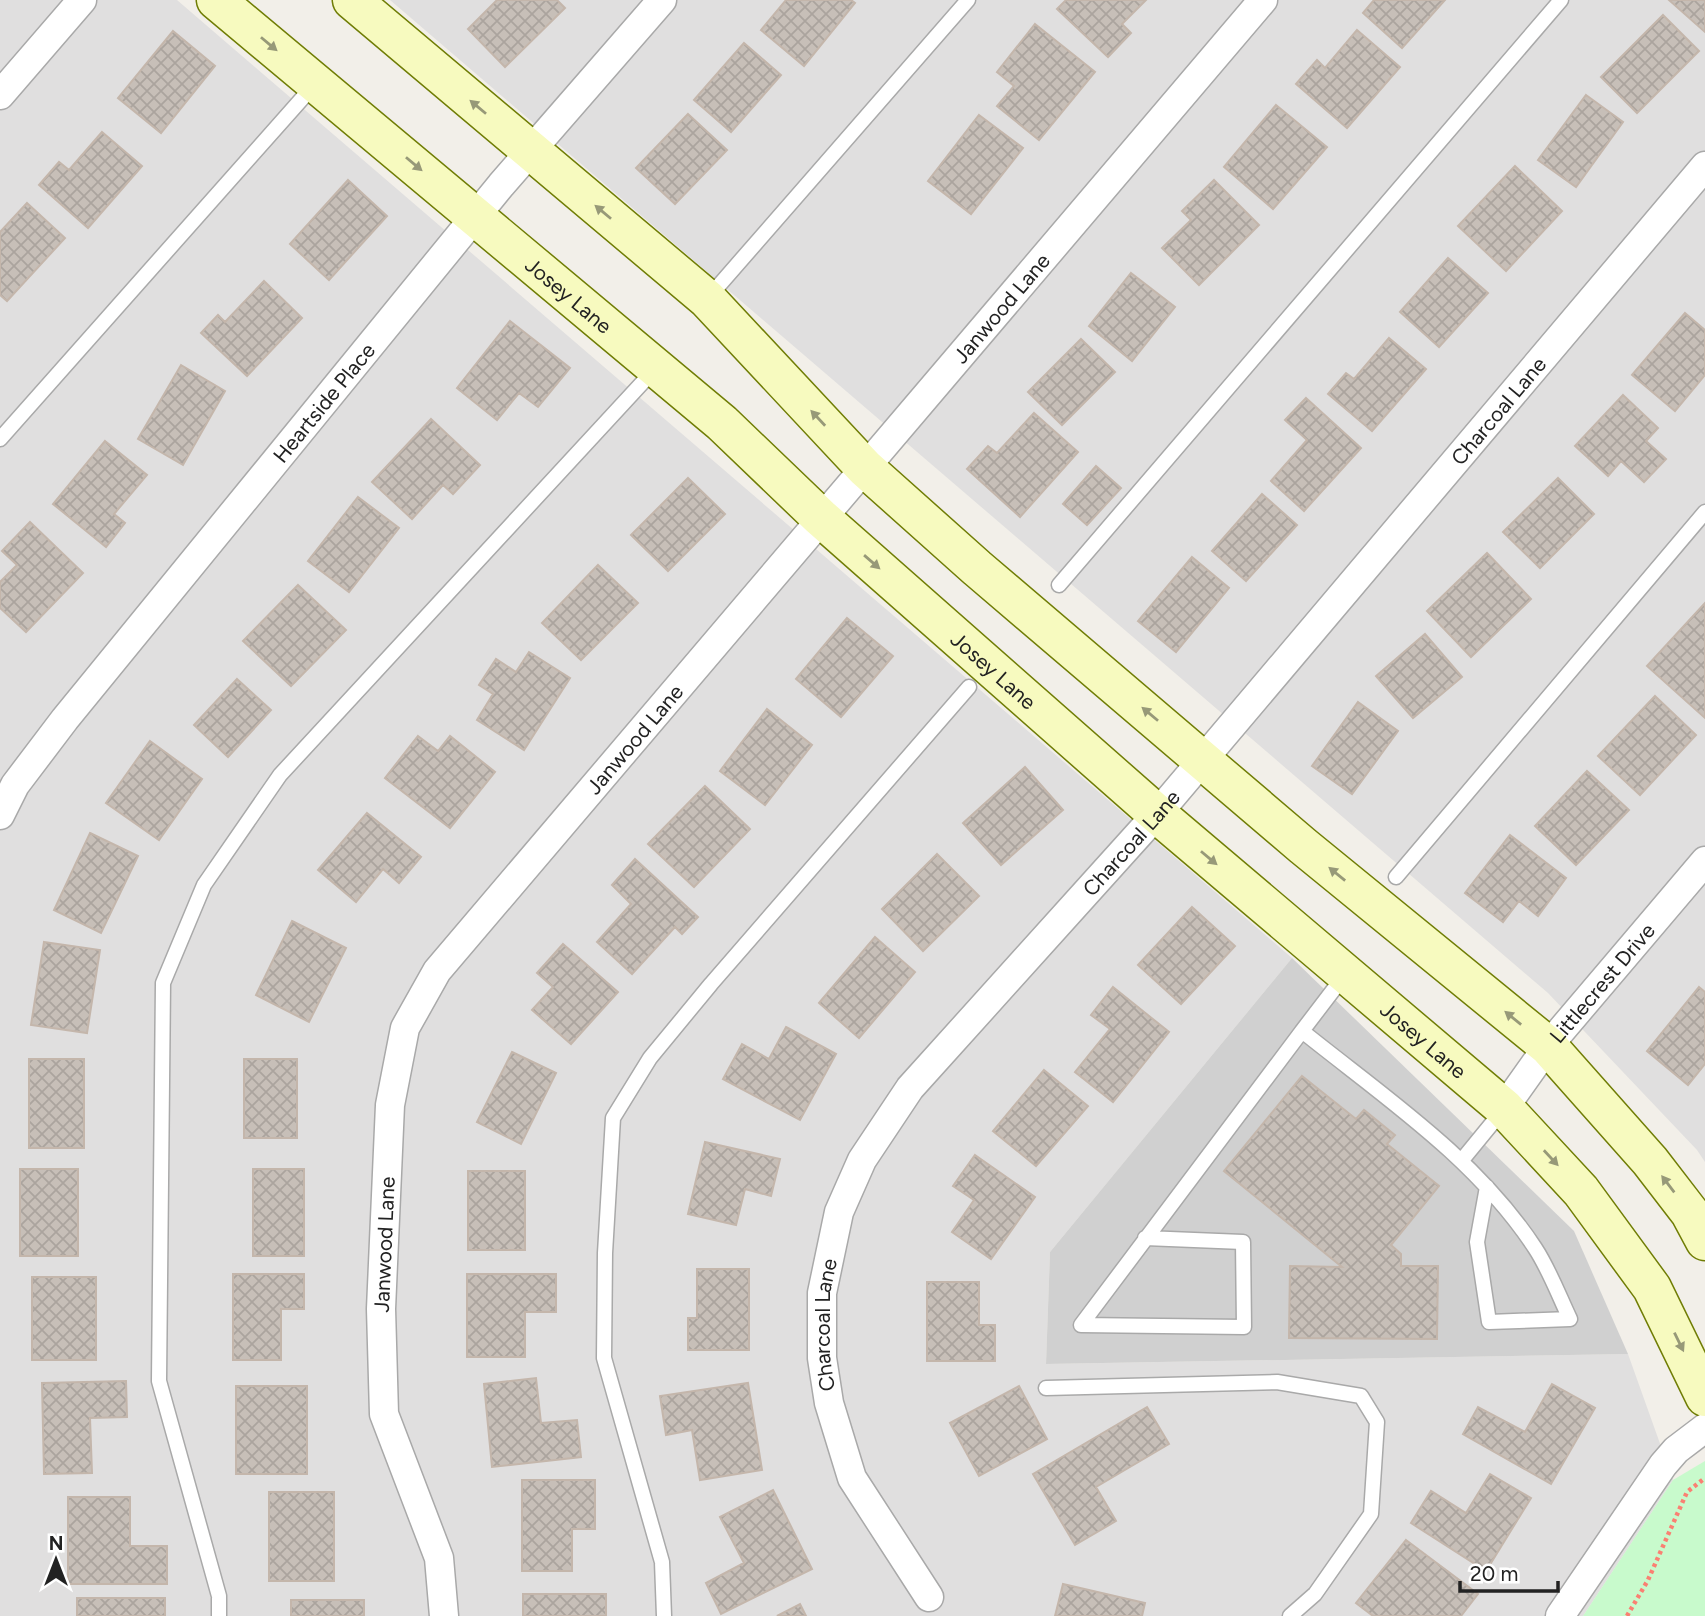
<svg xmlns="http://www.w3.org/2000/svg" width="1705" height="1616" font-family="Figtree,sans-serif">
  <defs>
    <pattern id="building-cross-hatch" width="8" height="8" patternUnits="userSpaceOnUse" patternTransform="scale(1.75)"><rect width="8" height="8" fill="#c7bfb8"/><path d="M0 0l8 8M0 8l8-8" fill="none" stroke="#aba49e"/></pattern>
  </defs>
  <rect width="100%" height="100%" fill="#f2efe9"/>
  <path fill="#e0dfdf" d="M0,0H177L1292,958L1050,1252L1046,1364L1628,1354L1673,1480L1583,1616H0Z
    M390,0H1705V1162L1697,1150L1548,993Z"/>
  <path fill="#d0d0d0" d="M1292,958L1574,1231L1628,1354L1046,1364L1050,1252Z"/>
  <path fill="#c8facc" d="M1705,1461V1616H1583L1673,1480Z"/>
  <path fill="url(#building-cross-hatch)" stroke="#c4b6ab" stroke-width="2" d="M497,0H557L565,8L505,67L468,29Z
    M786,0H851L855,3L804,66L761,30Z
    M1066,0H1146L1122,24L1131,33L1108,57L1057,9Z
    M1374,0H1445L1402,48L1363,13Z
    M1669,0H1705V32Z
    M1663,15L1699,51L1637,113L1601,77Z
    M1035,24L1095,72L1039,140L997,106L1014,86L997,72Z
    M1357,30L1400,67L1347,128L1296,84L1317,60L1325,68Z
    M173,31L215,66L161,133L118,98Z
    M744,43L781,75L731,132L694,100Z
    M1586,95L1623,122L1576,187L1538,160Z
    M1276,105L1327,147L1273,209L1224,167Z
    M688,114L727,150L675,204L636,168Z
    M979,115L1023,148L971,214L928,181Z
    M102,132L142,166L88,228L39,185L59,162L69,170Z
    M1515,166L1562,211L1506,271L1458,226Z
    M348,180L387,216L329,280L290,244Z
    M1214,180L1259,225L1199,285L1162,248L1191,220L1182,211Z
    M27,203L65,238L7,301L0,295V232Z
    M1448,258L1488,293L1439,347L1400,312Z
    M1131,273L1175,307L1132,361L1089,326Z
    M264,281L302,318L247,376L201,333L218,315L225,322Z
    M1685,313L1705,330V375L1675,411L1632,375Z
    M510,321L570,368L538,407L519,393L497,420L457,388Z
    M1389,338L1426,369L1372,431L1328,394L1346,373L1354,379Z
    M1081,339L1115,372L1062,425L1028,392Z
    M181,365L225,391L183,465L138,439Z
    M1623,395L1658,428L1646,441L1666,459L1644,482L1621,461L1608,476L1575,446Z
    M1306,398L1361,448L1304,511L1271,481L1307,440L1285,420Z
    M1034,413L1078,452L1020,517L967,469L988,446L997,453Z
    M431,419L480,465L453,494L443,485L412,519L372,482Z
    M105,441L147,475L114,514L125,523L106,547L53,504Z
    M1096,466L1121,488L1087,525L1063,504Z
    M688,478L725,514L668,571L631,535Z
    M1558,478L1594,514L1540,568L1503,532Z
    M1262,494L1297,525L1246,581L1212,551Z
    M358,497L399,528L349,592L308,561Z
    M30,522L83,573L26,632L0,608V582L17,565L2,551Z
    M1487,553L1531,599L1471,657L1427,611Z
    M1192,557L1229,588L1176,652L1138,621Z
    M598,565L638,603L581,660L542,623Z
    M298,585L346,630L291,686L243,641Z
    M1705,603V718L1647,666Z
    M847,618L893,656L841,717L796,679Z
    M1425,634L1462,677L1413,718L1376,676Z
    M529,652L570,678L524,750L477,720L493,694L479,685L496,659L516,672Z
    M237,679L271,710L228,757L194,725Z
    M1655,696L1696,735L1640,795L1598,756Z
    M1358,702L1398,731L1352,794L1312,766Z
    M767,709L812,745L765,805L720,771Z
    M418,736L438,751L450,736L495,772L450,828L385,778Z
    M150,741L202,779L159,840L106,803Z
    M1025,767L1063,810L1001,865L963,823Z
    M1587,771L1629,810L1576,865L1535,826Z
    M705,786L750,829L694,887L648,844Z
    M367,813L421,857L399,883L383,869L356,902L318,870Z
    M90,833L138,856L101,933L54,910Z
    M1510,835L1566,878L1538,916L1519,901L1503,922L1465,893Z
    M937,854L979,896L923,951L882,909Z
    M635,859L698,917L682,934L675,927L632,974L597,942L631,904L612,885Z
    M1192,907L1235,946L1181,1004L1138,965Z
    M292,921L346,948L309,1022L256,995Z
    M875,937L915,972L859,1038L819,1003Z
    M44,942L100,950L87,1033L31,1025Z
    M563,944L618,992L571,1044L532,1010L553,987L537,973Z
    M1113,987L1169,1032L1113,1102L1075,1072L1110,1029L1091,1015Z
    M1699,987L1705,992V1064L1688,1085L1647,1051Z
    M786,1027L836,1054L800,1120L723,1079L742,1044L769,1059Z
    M512,1052L556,1073L521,1144L477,1122Z
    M29,1059H84V1148H29Z
    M244,1059H297V1138H244Z
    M1044,1070L1088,1106L1036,1166L993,1131Z
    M1302,1076L1356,1119L1364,1110L1395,1135L1387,1144L1439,1186L1391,1245L1401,1254V1266H1438L1437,1339L1289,1338L1290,1266L1342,1267L1224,1171Z
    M705,1142L780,1159L771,1196L745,1189L736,1225L688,1214Z
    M975,1155L1035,1197L991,1259L952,1232L974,1200L953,1186Z
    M20,1169H78V1256H20Z
    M253,1169H304V1256H253Z
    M468,1171H525V1250H468Z
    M697,1269H749V1350H688V1318H697Z
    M233,1274H304V1309H281V1360H233Z
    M467,1274H556V1312H525V1357H467Z
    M32,1277H96V1360H32Z
    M927,1282H979V1325H995V1361H927Z
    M536,1378L541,1423L577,1420L581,1457L492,1467L484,1384Z
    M126,1381L127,1417L90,1418L92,1473L44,1474L42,1383Z
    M748,1383L762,1470L700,1480L692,1430L666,1435L660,1396Z
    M1552,1384L1595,1408L1551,1484L1463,1434L1478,1407L1525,1432Z
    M236,1386H307V1474H236Z
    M1019,1386L1047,1439L979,1476L950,1423Z
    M1147,1407L1169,1444L1096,1487L1116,1521L1075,1545L1033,1474Z
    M1490,1474L1531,1498L1486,1571L1411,1523L1431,1491L1466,1513Z
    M522,1480H595V1529H572V1571H522Z
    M773,1490L812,1569L721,1614L706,1583L744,1563L720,1517Z
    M269,1492H334V1581H269Z
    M68,1497H130V1546H167V1584H68Z
    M1406,1540L1478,1594L1461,1616H1373L1356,1603Z
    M1063,1584L1145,1603L1142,1616H1055Z
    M523,1594H606V1616H523Z
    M77,1598H165V1616H77Z
    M291,1600H364V1616H291Z
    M800,1604L806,1616H777Z"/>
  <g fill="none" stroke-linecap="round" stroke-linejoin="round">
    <defs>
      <path id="service" d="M708,298L968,0
        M0,439L315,84
        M1059,585L1561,0
        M1396,877L1705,512
        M1344,976L1302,1031C1384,1097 1476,1158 1535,1248C1549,1269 1559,1296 1570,1319L1489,1322L1477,1242L1487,1187
        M1462,1160L1503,1110
        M1145,1238L1243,1242L1244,1327L1081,1325L1302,1031
        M1046,1388L1277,1382L1361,1396L1377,1422L1371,1514L1315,1594L1290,1616
        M219,1616V1596L159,1381L163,983L204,885L280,775L655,369
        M664,1616L662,1562L604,1358L605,1253L613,1118L650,1058L711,984L969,687"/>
      <g id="minor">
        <path d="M0,95L82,0"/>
        <path id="s1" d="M0,815L15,785L65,719L501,185L662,0"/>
        <path id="s2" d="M1504,1108L1548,1046L1705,861"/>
        <path id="s3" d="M929,1597L852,1478L829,1403L822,1358V1293L839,1212L862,1160L910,1088L1157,814L1705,166"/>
        <path id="s4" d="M444,1616L439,1558L384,1414L381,1309L390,1105L405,1028L437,971L1263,0"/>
        <path d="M1560,1616L1663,1465L1676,1450L1705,1428"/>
      </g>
      <g id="secondary">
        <path id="s5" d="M216,0L722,423L820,517L1157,814L1504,1108L1581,1191L1652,1288L1705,1397"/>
        <path d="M352,0L707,299L865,468L977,568L1303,846L1548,1046L1650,1161L1690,1213L1705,1241"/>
      </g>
    </defs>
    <use href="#service" stroke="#a9a9a9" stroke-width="17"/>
    <use href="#minor" stroke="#a9a9a9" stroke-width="31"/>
    <use href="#secondary" stroke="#707d05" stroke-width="41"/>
    <path stroke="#fa8072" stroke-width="4.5" stroke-dasharray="3.5 3.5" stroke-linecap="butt" d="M1627,1616L1648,1580L1687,1492L1705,1478"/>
    <use href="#service" stroke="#fff" stroke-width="14"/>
    <use href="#minor" stroke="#fff" stroke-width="28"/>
    <use href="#secondary" stroke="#f7fabf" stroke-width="38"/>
  </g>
  <defs><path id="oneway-solid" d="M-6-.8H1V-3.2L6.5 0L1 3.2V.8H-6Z" transform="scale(1.75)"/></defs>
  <g fill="#979978">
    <use href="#oneway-solid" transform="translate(269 44) rotate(40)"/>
    <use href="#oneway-solid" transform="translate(478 107) rotate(-140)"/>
    <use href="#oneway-solid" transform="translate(414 164) rotate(40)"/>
    <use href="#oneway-solid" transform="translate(603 212) rotate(-140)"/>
    <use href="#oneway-solid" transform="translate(818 418) rotate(-133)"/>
    <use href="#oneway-solid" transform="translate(872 562) rotate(41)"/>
    <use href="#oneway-solid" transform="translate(1150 714) rotate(-140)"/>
    <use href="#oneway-solid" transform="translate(1209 858) rotate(40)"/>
    <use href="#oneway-solid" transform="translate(1337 874) rotate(-141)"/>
    <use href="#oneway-solid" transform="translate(1513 1018) rotate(-141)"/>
    <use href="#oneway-solid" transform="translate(1551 1158) rotate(47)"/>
    <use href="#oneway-solid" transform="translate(1668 1184) rotate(-127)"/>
    <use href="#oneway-solid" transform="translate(1679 1342) rotate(64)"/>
  </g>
  <g text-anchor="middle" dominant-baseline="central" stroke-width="5" stroke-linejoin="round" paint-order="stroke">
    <g font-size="21" fill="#222" stroke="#fff">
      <text stroke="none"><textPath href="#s5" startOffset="460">Josey Lane</textPath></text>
      <text stroke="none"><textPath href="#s4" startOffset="1536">Janwood Lane</textPath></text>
      <text stroke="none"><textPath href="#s1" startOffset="525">Heartside Place</textPath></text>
      <text stroke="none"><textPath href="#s3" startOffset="1454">Charcoal Lane</textPath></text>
      <text stroke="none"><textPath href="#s5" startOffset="1027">Josey Lane</textPath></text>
      <text stroke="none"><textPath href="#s4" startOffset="970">Janwood Lane</textPath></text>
      <text stroke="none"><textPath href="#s3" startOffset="887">Charcoal Lane</textPath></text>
      <text stroke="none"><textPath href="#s2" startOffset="159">Littlecrest Drive</textPath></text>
      <text stroke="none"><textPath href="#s5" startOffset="1594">Josey Lane</textPath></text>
      <text stroke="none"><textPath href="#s4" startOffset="382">Janwood Lane</textPath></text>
      <text stroke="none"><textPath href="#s3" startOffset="299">Charcoal Lane</textPath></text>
    </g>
  </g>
  <g transform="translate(56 1560)" stroke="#ffffff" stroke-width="5" paint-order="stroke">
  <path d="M0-5L12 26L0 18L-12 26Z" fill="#222222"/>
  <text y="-10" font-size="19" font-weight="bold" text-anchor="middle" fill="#222222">N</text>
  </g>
  <path d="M1460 1581v10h98v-10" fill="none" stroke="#222222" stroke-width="3.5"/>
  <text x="1470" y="1581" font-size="21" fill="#222222" stroke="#ffffff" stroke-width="5" paint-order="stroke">20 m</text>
</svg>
